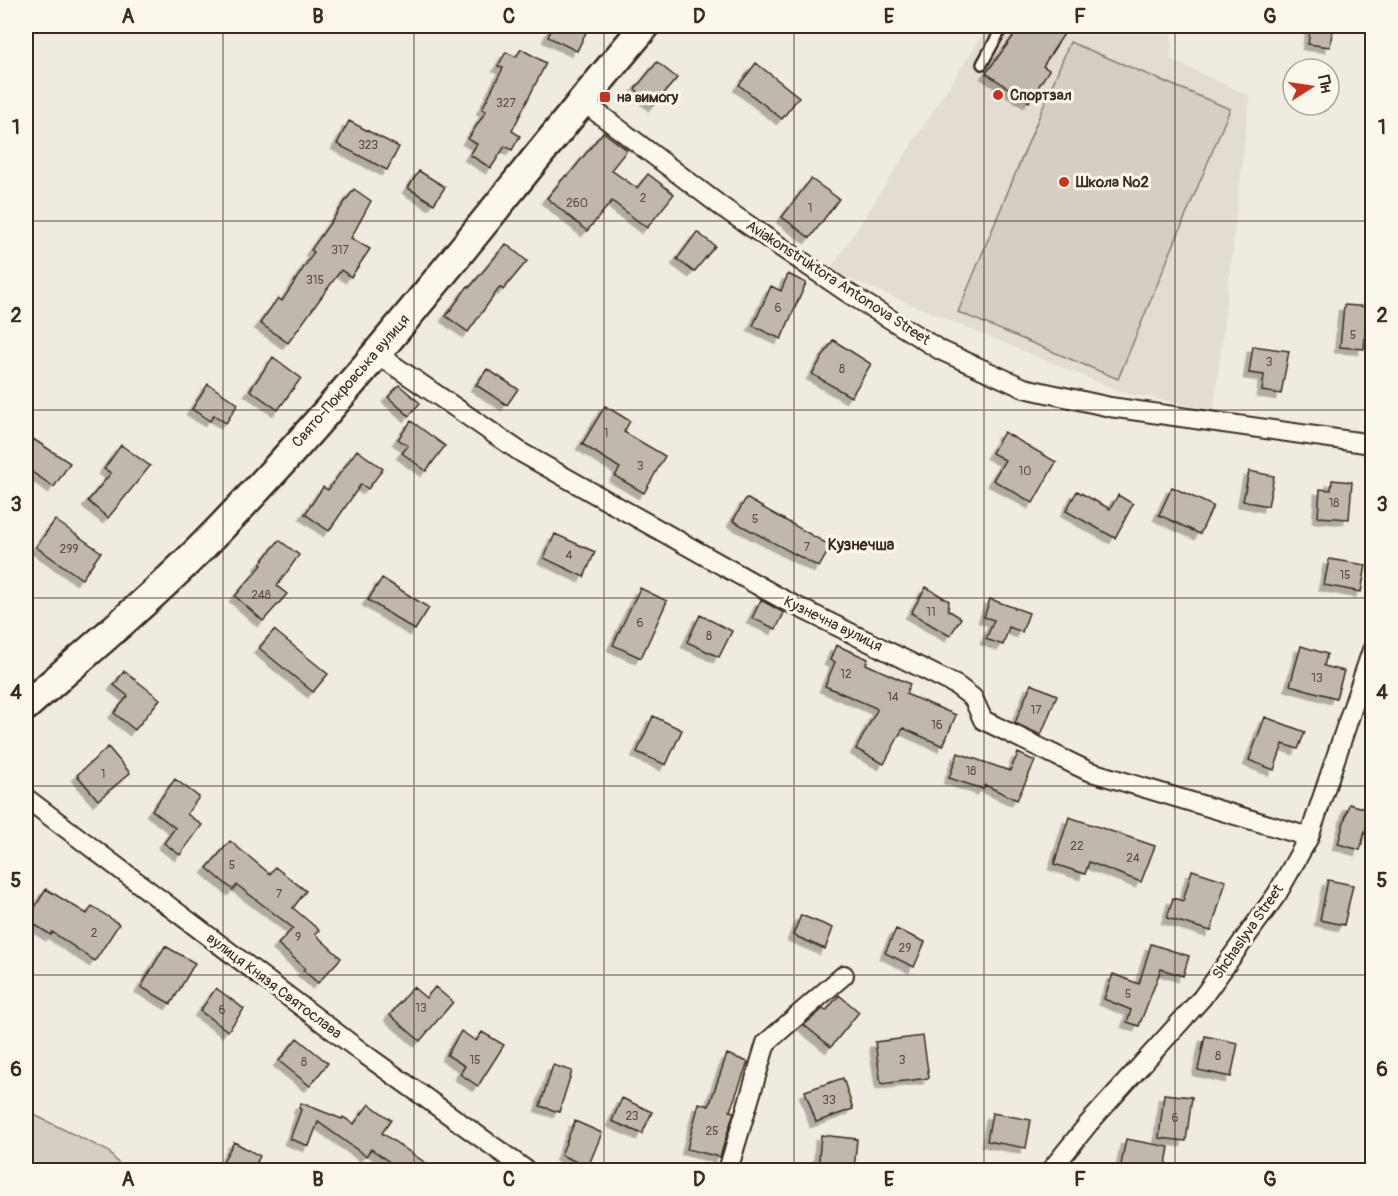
<svg xmlns="http://www.w3.org/2000/svg" width="1398" height="1196" font-family="Pangolin,sans-serif">
  <defs>
    <filter id="shadow"><feDropShadow dx="-5.5" dy="5.5" stdDeviation="0" flood-color="#0004"/></filter>
  </defs>
  <rect width="100%" height="100%" fill="#f0ebe0"/>
  <filter id="ink" filterUnits="userSpaceOnUse"><feTurbulence type="fractalNoise" baseFrequency=".0167" numOctaves="2"/><feDisplacementMap in="SourceGraphic" scale="12" xChannelSelector="R" yChannelSelector="G"/><feConvolveMatrix kernelMatrix="1 2 1 2 8 2 1 2 1" color-interpolation-filters="sRGB"/></filter>
  <g filter="url(#ink)">
    <path fill="#e2dcd1" d="M988,26H1173L1170,59L1250,96L1214,410L1124,393L838,274L831,269Z"/>
    <path fill="#d5cec3" stroke="#887c70" stroke-width="1.5" d="M1070,42L1230,109L1118,379L958,312Z
      M26,1111L108,1151L124,1170H26Z"/>
    <path fill="#c0b8ad" stroke="#3b2a1e" stroke-width="1.5" filter="url(#shadow)" d="M553,26H589L577,51L548,37Z
      M1021,26H1069L1043,66L1049,70L1029,102L986,73Z
      M1311,26H1333L1330,47L1308,44Z
      M521,49L546,63L512,131L520,136L512,150L505,146L491,168L470,155L477,144L468,139L486,111L482,109L503,68L498,66L506,52L516,57Z
      M657,62L677,78L654,105L635,89Z
      M756,63L799,97L782,119L739,85Z
      M349,121L399,147L387,170L337,144Z
      M603,132L627,150L611,170L637,188L648,174L674,194L647,228L612,201L587,231L547,198L566,175L568,176Z
      M419,171L445,187L434,204L408,188Z
      M811,179L839,199L810,238L782,217Z
      M354,189L371,201L351,238L370,249L351,277L341,270L288,343L260,323L278,298L282,301L314,252L311,250Z
      M697,232L715,246L694,272L677,259Z
      M506,244L527,261L503,290L500,287L468,332L446,316L468,286L470,287Z
      M788,274L806,283L781,339L753,326L771,286L781,291Z
      M1344,305L1372,307V323H1366L1364,349L1340,347Z
      M833,340L871,364L851,397L812,374Z
      M1253,346L1289,351L1281,394L1262,391L1264,375L1249,373Z
      M273,357L301,378L278,410L250,390Z
      M487,369L518,389L507,405L476,385Z
      M208,384L238,404L226,423L214,415L210,421L192,409Z
      M399,385L420,403L409,416L388,397Z
      M605,406L630,421L624,432L665,456L644,493L615,476L620,468L582,444Z
      M411,421L445,446L426,471L402,453L408,446L398,439Z
      M1004,432L1056,462L1033,503L993,480L1005,460L992,453Z
      M33,439L70,463L54,487L26,468V451Z
      M121,445L150,466L108,518L88,501L111,473L104,469Z
      M357,450L383,469L368,489L361,484L329,531L305,514L323,487L328,490Z
      M1249,471L1274,476L1268,506L1243,501Z
      M1332,480L1352,482L1349,519L1318,517L1320,489L1331,490Z
      M1172,487L1213,506L1200,534L1159,515Z
      M1077,491L1110,509L1118,495L1133,504L1115,538L1066,511Z
      M746,498L831,546L819,567L733,521Z
      M55,520L101,552L82,579L36,547Z
      M555,534L595,552L584,577L544,558Z
      M279,540L299,555L277,586L287,594L263,621L235,596L262,565L260,564Z
      M1329,559L1366,565L1361,592L1324,585Z
      M382,578L429,608L415,630L368,600Z
      M926,587L949,601L948,610L961,618L950,636L911,613Z
      M640,588L667,601L641,658L613,645Z
      M990,599L1029,613L1022,632L1009,627L1003,645L986,639L994,620L984,617Z
      M761,600L784,613L776,629L752,618Z
      M700,615L732,631L719,657L687,642Z
      M274,630L328,674L313,692L259,648Z
      M836,645L868,659L866,664L910,684L906,694L956,715L943,746L903,728L884,764L856,749L877,710L876,708L825,686L835,662L830,660Z
      M1301,646L1327,654L1324,666L1344,671L1336,698L1290,685Z
      M124,671L160,699L135,730L114,713L128,696L114,685Z
      M1031,684L1057,695L1041,735L1015,723Z
      M653,716L682,730L666,765L637,752Z
      M1265,717L1305,732L1298,749L1283,744L1274,770L1249,760Z
      M108,747L130,773L98,800L77,775Z
      M958,753L1010,771L1018,753L1035,761L1017,800L985,785L983,789L949,778Z
      M175,779L199,797L187,814L202,825L180,855L164,843L175,828L152,810Z
      M1349,804L1371,810L1360,850L1338,844Z
      M1069,817L1155,846L1141,882L1089,862L1085,874L1054,864Z
      M230,841L270,874L275,867L306,891L293,908L319,930L315,934L341,958L318,983L303,970L305,968L278,944L293,928L237,885L233,890L207,868Z
      M1192,870L1226,881L1211,931L1167,918L1173,898L1183,901Z
      M1328,880L1353,885L1344,925L1320,920Z
      M46,889L87,914L92,906L119,924L95,961L52,932L51,935L27,920Z
      M801,915L833,928L825,949L793,935Z
      M896,929L925,942L914,967L885,953Z
      M1151,944L1189,956L1183,976L1161,969L1139,1026L1127,1022L1131,1010L1104,999L1113,974L1139,984Z
      M165,946L195,963L171,1004L141,987Z
      M413,987L426,998L435,987L453,1002L420,1041L390,1015Z
      M216,988L244,1009L228,1031L200,1011Z
      M839,995L859,1012L831,1047L804,1025L823,1009L826,1011Z
      M461,1031L476,1041L482,1032L504,1045L478,1086L460,1074L465,1066L447,1055Z
      M923,1036L929,1078L881,1084L875,1042Z
      M1205,1036L1238,1043L1231,1077L1198,1070Z
      M297,1038L328,1063L310,1086L279,1061Z
      M727,1054L748,1062L730,1111L734,1112L720,1157L687,1149L699,1103L709,1106Z
      M553,1065L572,1071L559,1112L540,1106Z
      M843,1078L853,1109L816,1122L805,1091Z
      M1164,1094L1192,1097L1186,1141L1159,1138Z
      M622,1098L652,1112L642,1134L612,1121Z
      M301,1103L342,1119L343,1117L354,1124L369,1104L391,1120L382,1133L436,1170H401L371,1149L366,1156L318,1122L309,1146L290,1139L301,1110L299,1108Z
      M992,1113L1031,1120L1026,1148L987,1141Z
      M575,1121L602,1133L588,1167L561,1155Z
      M821,1135L857,1139L854,1170H818Z
      M1126,1139L1169,1147L1165,1170H1120Z
      M234,1142L260,1156L253,1170H218Z"/>
    <g fill="none" stroke-linecap="round" stroke-linejoin="round">
      <defs>
        <path id="service" d="M982,64L1003,26"/>
        <path id="minor" d="M582,101L722,207L848,293L940,350L1024,388L1110,407L1372,444
          M377,354L522,453L784,600L956,685L973,698L983,720L1088,771L1309,837
          M26,798L363,1053L526,1170
          M728,1170L766,1043L844,975
          M1051,1170L1089,1123L1202,998L1277,894L1309,837L1372,650"/>
        <path id="primary" d="M26,706C83,656 143,606 198,551C360,388 497,201 645,26"/>
      </defs>
      <use href="#service" stroke="#3b2a1e" stroke-width="14"/>
      <use href="#minor" stroke="#3b2a1e" stroke-width="22"/>
      <use href="#primary" stroke="#3b2a1e" stroke-width="33"/>
      <use href="#service" stroke="#fbf7ec" stroke-width="9"/>
      <use href="#minor" stroke="#fbf7ec" stroke-width="18"/>
      <use href="#primary" stroke="#fbf7ec" stroke-width="28"/>
    </g>
  </g>
  <path fill="none" stroke="#3b2a1e" stroke-width="1.5" stroke-opacity="0.55" d="M223,26V1170M414,26V1170M604,26V1170M794,26V1170M984,26V1170M1175,26V1170M26,221H1372M26,410H1372M26,598H1372M26,786H1372M26,975H1372"/>
  <g fill="#c8321e" stroke="#fbf7ec" stroke-width="2">
    <circle cx="998" cy="95" r="6"/>
    <rect x="599" y="91" width="12" height="12" rx="3"/>
    <circle cx="1064" cy="182" r="6"/>
  </g>
  <g text-anchor="middle" dominant-baseline="central" stroke-width="6" stroke-linejoin="round" paint-order="stroke">
    <g font-size="12" fill="#5c4e42">
      <text x="506" y="103">327</text>
      <text x="368" y="145">323</text>
      <text x="643" y="198">2</text>
      <text x="577" y="203">260</text>
      <text x="810" y="208">1</text>
      <text x="340" y="250">317</text>
      <text x="315" y="280">315</text>
      <text x="778" y="308">6</text>
      <text x="1353" y="335">5</text>
      <text x="1269" y="362">3</text>
      <text x="842" y="369">8</text>
      <text x="606" y="433">1</text>
      <text x="640" y="466">3</text>
      <text x="1025" y="471">10</text>
      <text x="1334" y="503">18</text>
      <text x="755" y="519">5</text>
      <text x="807" y="547">7</text>
      <text x="69" y="549">299</text>
      <text x="569" y="555">4</text>
      <text x="1345" y="575">15</text>
      <text x="261" y="595">248</text>
      <text x="931" y="612">11</text>
      <text x="640" y="623">6</text>
      <text x="709" y="636">8</text>
      <text x="846" y="674">12</text>
      <text x="1317" y="678">13</text>
      <text x="893" y="697">14</text>
      <text x="1036" y="710">17</text>
      <text x="937" y="725">16</text>
      <text x="971" y="771">18</text>
      <text x="103" y="774">1</text>
      <text x="1077" y="846">22</text>
      <text x="1133" y="858">24</text>
      <text x="232" y="865">5</text>
      <text x="279" y="894">7</text>
      <text x="94" y="933">2</text>
      <text x="298" y="937">9</text>
      <text x="905" y="948">29</text>
      <text x="1128" y="994">5</text>
      <text x="421" y="1008">13</text>
      <text x="222" y="1010">6</text>
      <text x="1218" y="1056">8</text>
      <text x="475" y="1060">15</text>
      <text x="902" y="1060">3</text>
      <text x="304" y="1062">8</text>
      <text x="829" y="1100">33</text>
      <text x="632" y="1116">23</text>
      <text x="1175" y="1118">6</text>
      <text x="712" y="1131">25</text>
    </g>
    <g font-size="15" font-weight="bold" fill="#3b2a1e" stroke="#fbf7ec" text-anchor="start">
      <text x="1010" y="95">Спортзал</text>
      <text x="617" y="97">на вимогу</text>
      <text x="1076" y="182">Школа №2</text>
    </g>
    <g font-size="15" fill="#3b2a1e" stroke="#fbf7ec">
      <text transform="translate(838 283) rotate(33)">Aviakonstruktora Antonova Street</text>
      <text transform="translate(351 381) rotate(-49)">Свято-Покровська вулиця</text>
      <text transform="translate(833 624) rotate(26)">Кузнечна вулиця</text>
      <text transform="translate(1248 932) rotate(-55)">Shchaslyva Street</text>
      <text transform="translate(274 986) rotate(37)">вулиця Князя Святослава</text>
    </g>
    <g font-size="16" font-weight="bold" fill="#3b2a1e" stroke="#fbf7ec">
      <text x="861" y="545">Кузнечша</text>
    </g>
  </g>
  <rect width="1398" height="1196" fill="none" stroke="#fbf7ec" stroke-width="66"/>
  <g transform="translate(1311 87) rotate(78)"><circle r="28" fill="#fbf7ec" stroke="#aea59a" stroke-width="1.5"/>
  <path d="M0-4.5L10 22L0 15L-10 22Z" fill="#c8321e"/>
  <text y="-9" font-size="16" font-weight="bold" text-anchor="middle" fill="#3b2a1e">Пн</text>
  </g>
  <rect x="33" y="33" width="1332" height="1130" fill="none" stroke="#3b2a1e" stroke-width="2"/>
  <g font-size="20" text-anchor="middle" font-weight="bold" fill="#3b2a1e">
    <text x="128" y="23">A</text>
    <text x="318" y="23">B</text>
    <text x="509" y="23">C</text>
    <text x="699" y="23">D</text>
    <text x="889" y="23">E</text>
    <text x="1080" y="23">F</text>
    <text x="1270" y="23">G</text>
    <text x="16" y="134">1</text>
    <text x="1382" y="134">1</text>
    <text x="16" y="322">2</text>
    <text x="1382" y="322">2</text>
    <text x="16" y="511">3</text>
    <text x="1382" y="511">3</text>
    <text x="16" y="699">4</text>
    <text x="1382" y="699">4</text>
    <text x="16" y="887">5</text>
    <text x="1382" y="887">5</text>
    <text x="16" y="1076">6</text>
    <text x="1382" y="1076">6</text>
    <text x="128" y="1186">A</text>
    <text x="318" y="1186">B</text>
    <text x="509" y="1186">C</text>
    <text x="699" y="1186">D</text>
    <text x="889" y="1186">E</text>
    <text x="1080" y="1186">F</text>
    <text x="1270" y="1186">G</text>
  </g>
</svg>
